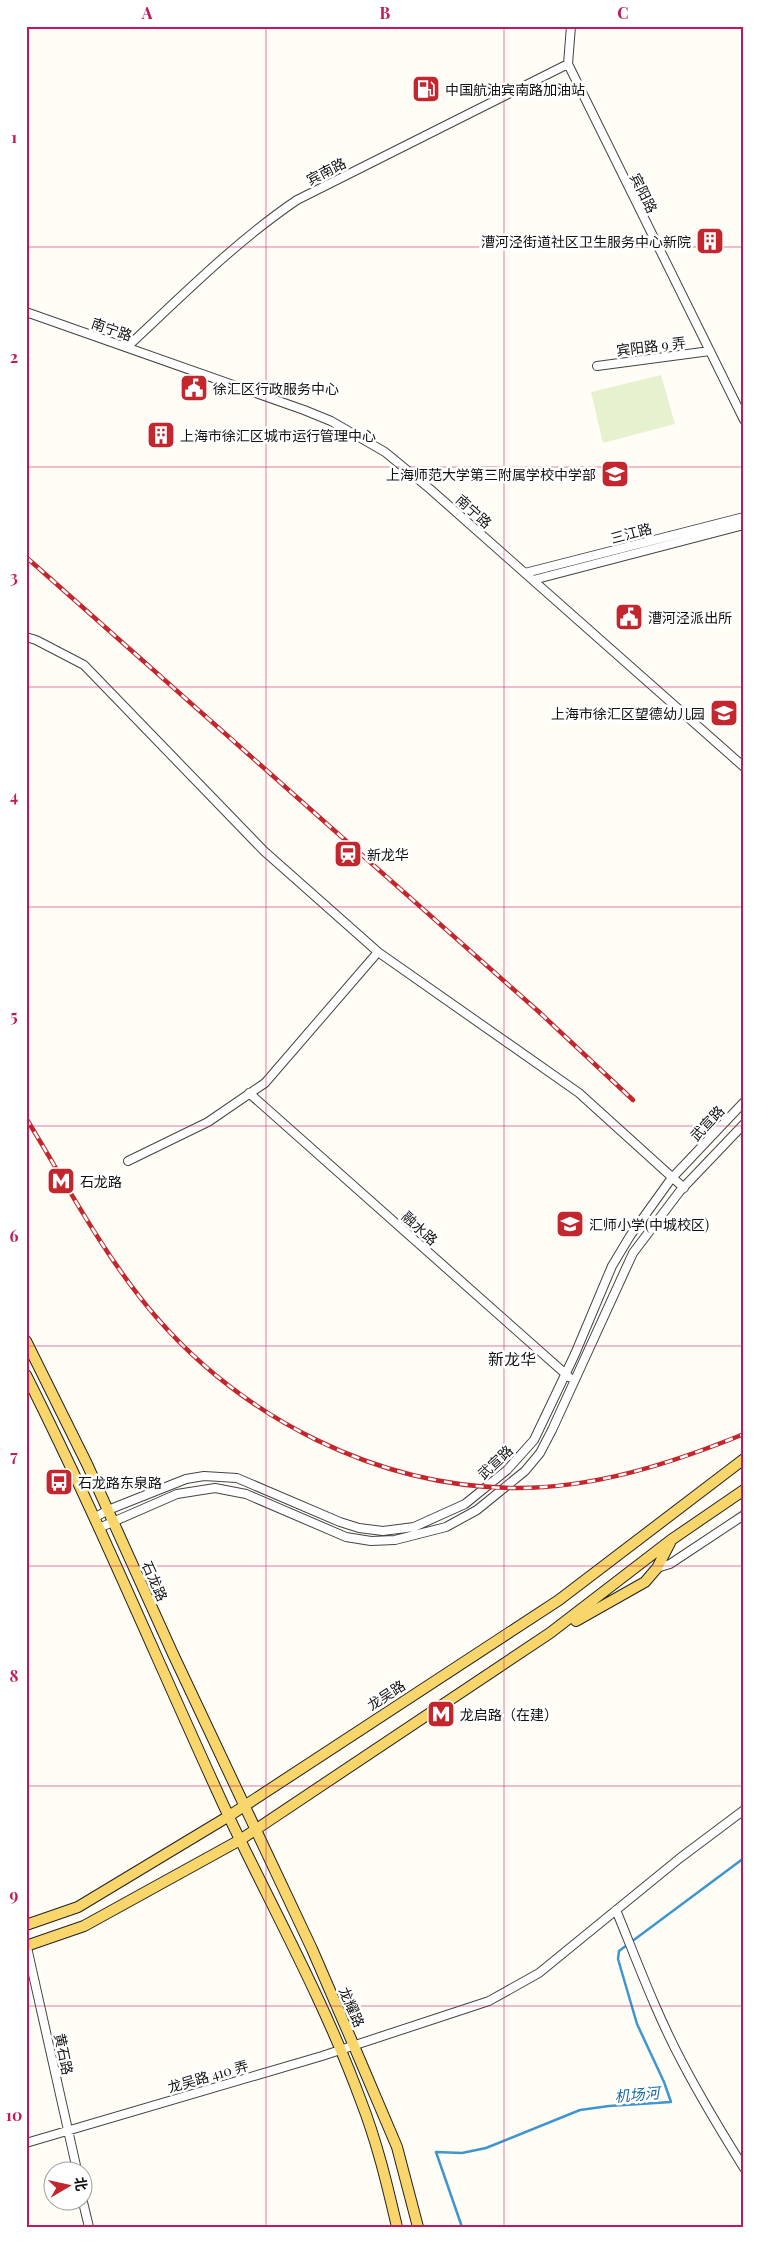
<svg xmlns="http://www.w3.org/2000/svg" width="770" height="2253" font-family="'Playfair Display','Noto Sans SC',serif">
  <rect width="100%" height="100%" fill="#fffdf5"/>
  <path fill="#e6f2cf" d="M661,375L675,424L603,443L591,392Z"/>
  <g fill="none" stroke-linecap="round" stroke-linejoin="round">
    <path stroke="#3f96cf" stroke-width="2.5" d="M462,2227L436,2152L462,2153L486,2148L580,2110L609,2106L671,2102L664,2082L637,2024L618,1959L619,1951L744,1858"/>
    <defs>
      <path id="minor" d="M571,26L568,64L744,420
        M26,312L304,410L331,421L385,452L430,489L744,767
        M127,347C182,296 235,242 297,200L568,64
        M597,366L710,351
        M525,573L744,517
        M533,580L744,525
        M26,637L36,640L84,665L264,851L378,952L579,1093L684,1188
        M249,1093L569,1377
        M128,1161L208,1122L265,1083L378,952
        M94,1518L108,1510L186,1479L204,1476L237,1478L340,1522L359,1528L383,1531L414,1527L465,1504L507,1470L534,1440L575,1354L612,1266L630,1236L671,1179L744,1102
        M99,1528L177,1494L215,1488L246,1494L346,1537L371,1541L395,1540L446,1527L477,1510L525,1471L540,1453L552,1430L633,1253L680,1191L744,1124
        M657,1568L670,1564L744,1515
        M616,1910C637,1961 656,2013 682,2062C701,2098 722,2133 744,2168
        M26,1943L77,2170
        M26,2143L322,2056L489,2001L539,1973L680,1858L744,1810
        M82,2198L89,2227"/>
      <path id="major" d="M26,1341L87,1464L173,1654L312,1949L354,2046L397,2147L418,2227
        M26,1375C99,1520 161,1670 229,1817C274,1911 325,2003 361,2101C377,2142 387,2184 397,2227
        M576,1621L645,1582L657,1568L670,1543
        M26,1925L78,1907L229,1816L559,1600L744,1459
        M26,1946L84,1926L240,1840L550,1633L671,1540L744,1490"/>
    </defs>
    <use href="#minor" stroke="#444" stroke-width="10"/>
    <use href="#major" stroke="#222" stroke-width="12"/>
    <use href="#minor" stroke="#fff" stroke-width="8"/>
    <use href="#major" stroke="#f9d66b" stroke-width="10"/>
    <defs>
      <path id="rail" d="M26,557L538,1011L633,1100
        M26,1118C67,1185 105,1258 157,1318C245,1419 377,1486 512,1488C592,1489 670,1464 744,1434"/>
    </defs>
    <use href="#rail" stroke="#c4262e" stroke-width="4.5"/>
    <use href="#rail" stroke="#fff" stroke-width="2.5" stroke-dasharray="8" stroke-linecap="butt"/>
  </g>
  <path fill="none" stroke="#c2185b" stroke-width="1" stroke-opacity="0.55" d="M266,26V2227M504,26V2227M26,247H744M26,467H744M26,687H744M26,907H744M26,1126H744M26,1346H744M26,1566H744M26,1786H744M26,2006H744"/>
  <defs>
    <symbol id="fuel-square" viewBox="-11 -11 22 22"><rect x="-9" y="-9" width="18" height="18" rx="4" fill="#c4262e" stroke="#fff"/><path d="M-5.5-6h7V0h2V4h1.3V-2.5L3-4.5l.8-.8L6-3V5H2.5V1h-1V6h-7ZM-4.2-4.7v3.2H.2V-4.7Z" fill="#fff"/></symbol>
    <symbol id="building-square" viewBox="-11 -11 22 22"><rect x="-9" y="-9" width="18" height="18" rx="4" fill="#c4262e" stroke="#fff"/><path d="M-4-6H4V6H1V3H-1V6H-4ZM-2.5-4.3h1.7v1.8h-1.7ZM.8-4.3h1.7v1.8H.8ZM-2.5-1h1.7V.8h-1.7ZM.8-1h1.7V.8H.8Z" fill="#fff"/></symbol>
    <symbol id="civic-square" viewBox="-11 -11 22 22"><rect x="-9" y="-9" width="18" height="18" rx="4" fill="#c4262e" stroke="#fff"/><path d="M-.6-6.5H3V-4.5H.6V-3L4-1V1h2V6H-6V1h2V-1L-.6-3ZM-1.2 2.5V6h2.4V2.5Z" fill="#fff"/></symbol>
    <symbol id="school-square" viewBox="-11 -11 22 22"><rect x="-9" y="-9" width="18" height="18" rx="4" fill="#c4262e" stroke="#fff"/><path d="M0-5L7-2L0 1L-7-2ZM-4 1L0 2.5L4 1V4Q0 6-4 4Z" fill="#fff"/></symbol>
    <symbol id="station-square" viewBox="-11 -11 22 22"><rect x="-9" y="-9" width="18" height="18" rx="4" fill="#c4262e" stroke="#fff"/><path d="M-3-6H3Q5-6 5-4V2Q5 4 3 4L4.5 6H3L1.5 4h-3L-3 6H-4.5L-3 4Q-5 4-5 2V-4Q-5-6-3-6ZM-3.5-4v3h7v-3ZM-3.5 1v1.5H-2V1ZM2 1v1.5H3.5V1Z" fill="#fff"/></symbol>
    <symbol id="metro-square" viewBox="-11 -11 22 22"><rect x="-9" y="-9" width="18" height="18" rx="4" fill="#c4262e" stroke="#fff"/><path d="M-5.5 5V-5H-3L0 0L3-5H5.5V5H3V-.5L0 4L-3-.5V5Z" fill="#fff"/></symbol>
    <symbol id="bus-square" viewBox="-11 -11 22 22"><rect x="-9" y="-9" width="18" height="18" rx="4" fill="#c4262e" stroke="#fff"/><path d="M-5-6H5V4H4V6H2V4H-2V6H-4V4H-5ZM-3.5-4V0h7V-4ZM-3.5 1.2v1.5H-2V1.2ZM2 1.2v1.5H3.5V1.2Z" fill="#fff"/></symbol>
  </defs>
  <g fill-rule="evenodd">
    <use href="#fuel-square" x="410" y="73" width="32" height="32"/>
    <use href="#building-square" x="694" y="225" width="32" height="32"/>
    <use href="#civic-square" x="178" y="372" width="32" height="32"/>
    <use href="#building-square" x="145" y="419" width="32" height="32"/>
    <use href="#school-square" x="599" y="458" width="32" height="32"/>
    <use href="#civic-square" x="613" y="601" width="32" height="32"/>
    <use href="#school-square" x="708" y="697" width="32" height="32"/>
    <use href="#station-square" x="332" y="838" width="32" height="32"/>
    <use href="#metro-square" x="45" y="1165" width="32" height="32"/>
    <use href="#school-square" x="554" y="1208" width="32" height="32"/>
    <use href="#bus-square" x="43" y="1466" width="32" height="32"/>
    <use href="#metro-square" x="425" y="1698" width="32" height="32"/>
  </g>
  <g text-anchor="middle" dominant-baseline="central" stroke-width="5" stroke-linejoin="round" paint-order="stroke">
    <g font-size="14" fill="#111" stroke="#fff" text-anchor="start">
      <text x="445" y="89">中国航油宾南路加油站</text>
      <text x="691" y="241" text-anchor="end">漕河泾街道社区卫生服务中心新院</text>
      <text x="213" y="388">徐汇区行政服务中心</text>
      <text x="180" y="435">上海市徐汇区城市运行管理中心</text>
      <text x="596" y="474" text-anchor="end">上海师范大学第三附属学校中学部</text>
      <text x="648" y="617">漕河泾派出所</text>
      <text x="705" y="713" text-anchor="end">上海市徐汇区望德幼儿园</text>
      <text x="367" y="854">新龙华</text>
      <text x="80" y="1181">石龙路</text>
      <text x="589" y="1224">汇师小学(中城校区)</text>
      <text x="78" y="1482">石龙路东泉路</text>
      <text x="460" y="1714">龙启路（在建）</text>
    </g>
    <g font-size="14" fill="#111" stroke="#fff">
      <text transform="translate(326 171) rotate(-27)">宾南路</text>
      <text transform="translate(644 193) rotate(64)">宾阳路</text>
      <text transform="translate(112 329) rotate(19)">南宁路</text>
      <text transform="translate(651 346) rotate(-7)">宾阳路 9 弄</text>
      <text transform="translate(474 511) rotate(42)">南宁路</text>
      <text transform="translate(631 533) rotate(-15)">三江路</text>
      <text transform="translate(707 1123) rotate(-47)">武宣路</text>
      <text transform="translate(420 1228) rotate(42)">融水路</text>
      <text transform="translate(495 1462) rotate(-43)">武宣路</text>
      <text transform="translate(155 1581) rotate(66)">石龙路</text>
      <text transform="translate(386 1695) rotate(-33)">龙吴路</text>
      <text transform="translate(352 2007) rotate(66)">龙耀路</text>
      <text transform="translate(64 2054) rotate(78)">黄石路</text>
      <text transform="translate(208 2076) rotate(-16)">龙吴路 410 弄</text>
    </g>
    <g font-size="15" font-style="italic" fill="#1768a6" stroke="#fff">
      <text transform="translate(637 2094) rotate(-5)">机场河</text>
    </g>
    <g font-size="16" fill="#111" stroke="#fff">
      <text x="512" y="1358">新龙华</text>
    </g>
  </g>
  <rect width="770" height="2253" fill="none" stroke="#ffffff" stroke-width="55"/>
  <g transform="translate(68 2186) rotate(81)"><circle r="24" fill="#ffffff" stroke="#a0a0a0"/>
  <path d="M0-4L9 19L0 12L-9 19Z" fill="#c4262e"/>
  <text y="-8" font-size="14" font-weight="bold" text-anchor="middle" fill="#111111">北</text>
  </g>
  <rect x="28" y="28" width="714" height="2198" fill="none" stroke="#c2185b" stroke-width="2"/>
  <g font-size="16" text-anchor="middle" font-weight="bold" fill="#c2185b">
    <text x="147" y="19">A</text>
    <text x="385" y="19">B</text>
    <text x="623" y="19">C</text>
    <text x="14" y="143">1</text>
    <text x="14" y="363">2</text>
    <text x="14" y="583">3</text>
    <text x="14" y="802">4</text>
    <text x="14" y="1022">5</text>
    <text x="14" y="1242">6</text>
    <text x="14" y="1462">7</text>
    <text x="14" y="1682">8</text>
    <text x="14" y="1901">9</text>
    <text x="14" y="2121">10</text>
  </g>
</svg>
